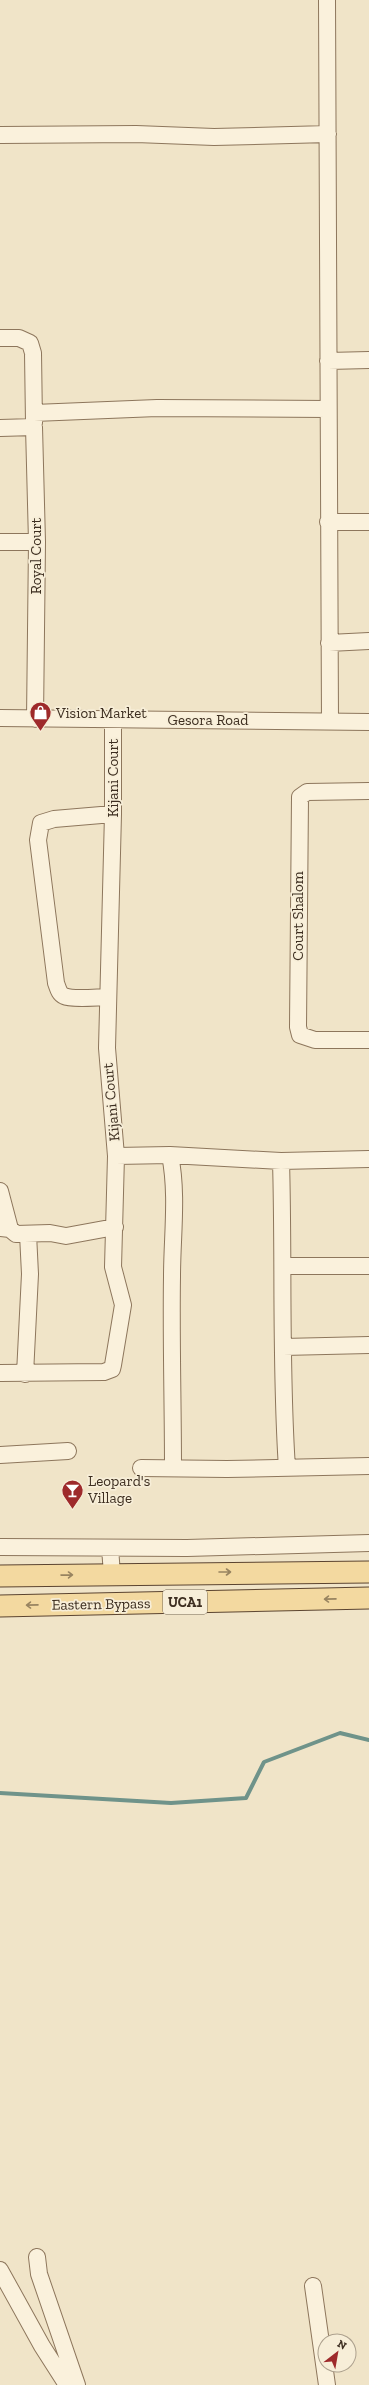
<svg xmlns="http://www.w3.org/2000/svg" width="369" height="2385" font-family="'Zilla Slab',serif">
  <rect width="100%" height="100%" fill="#f0e4c8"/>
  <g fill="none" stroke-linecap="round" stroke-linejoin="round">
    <path stroke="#6f938a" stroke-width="4" d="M0,1793L171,1803L246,1798L264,1762L340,1733L369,1740"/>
    <defs>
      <path id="minor" d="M327,0L330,721
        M0,135L136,134L214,137L328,134
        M0,338H19L30,343L33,353L34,423
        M328,361L369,360
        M34,413L157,408L328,409
        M0,428L34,427L37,542L35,719
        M328,522H369
        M0,542H37
        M329,643L369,641
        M0,718L369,722
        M369,791L307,792L300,797L298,1027L300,1035L315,1040H369
        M108,997C98,997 73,1000 64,996C59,994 58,988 56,983L38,840L41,823L54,819L113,814
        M170,1155C178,1195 172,1236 172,1277C171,1340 173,1404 173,1468
        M116,1156L170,1155L281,1161L369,1159
        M281,1161C284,1263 280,1366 287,1468
        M0,1191L10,1229
        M0,1228L10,1229L16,1234L50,1233L66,1236L115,1227
        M284,1266H369
        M283,1347L369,1345
        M0,1373L104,1372L112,1369L113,1365L123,1305L113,1267L116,1156L107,1048L113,814V720
        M25,1374L30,1274L28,1234
        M0,1455L68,1451
        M141,1468L227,1469L369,1466
        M0,1547L187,1548L369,1543
        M110,1548L112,1574
        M37,2257L39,2274L77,2385
        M0,2270L42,2346L67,2385
        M313,2286L327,2385"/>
      <path id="major" d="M0,1576L369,1572
        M0,1606L369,1598"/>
    </defs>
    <use href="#minor" stroke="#8d765c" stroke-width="18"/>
    <use href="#major" stroke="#5b4430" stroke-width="23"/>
    <use href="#minor" stroke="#faf1dc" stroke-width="16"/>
    <use href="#major" stroke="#f3d9a0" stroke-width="21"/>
  </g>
  <defs><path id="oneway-shaft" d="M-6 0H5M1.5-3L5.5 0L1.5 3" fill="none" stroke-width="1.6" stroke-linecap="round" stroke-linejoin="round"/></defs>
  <g stroke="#988460">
    <use href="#oneway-shaft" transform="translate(225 1572)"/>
    <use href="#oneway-shaft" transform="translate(67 1575) rotate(-1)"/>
    <use href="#oneway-shaft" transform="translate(330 1599) rotate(179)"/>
    <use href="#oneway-shaft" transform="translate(32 1605) rotate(179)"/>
  </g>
  <defs>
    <symbol id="shop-pin" viewBox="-11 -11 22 30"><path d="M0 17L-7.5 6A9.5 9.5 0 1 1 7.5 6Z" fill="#9e2a2b" stroke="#f7eed8"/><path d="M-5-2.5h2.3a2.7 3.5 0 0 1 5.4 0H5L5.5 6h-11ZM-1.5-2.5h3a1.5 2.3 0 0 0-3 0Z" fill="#fff"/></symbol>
    <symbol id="bar-pin" viewBox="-11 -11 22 30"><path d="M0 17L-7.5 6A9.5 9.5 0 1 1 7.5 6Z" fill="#9e2a2b" stroke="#f7eed8"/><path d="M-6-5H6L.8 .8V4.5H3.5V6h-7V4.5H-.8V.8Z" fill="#fff"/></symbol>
  </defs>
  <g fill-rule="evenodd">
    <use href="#shop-pin" x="28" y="700" width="25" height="34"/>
    <use href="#bar-pin" x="60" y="1478" width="25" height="34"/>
  </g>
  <g text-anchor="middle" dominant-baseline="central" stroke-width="3.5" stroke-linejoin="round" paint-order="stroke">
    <rect fill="#f7eed8" stroke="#756857" stroke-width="1" x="163" y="1590" width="44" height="24" rx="3"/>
    <g font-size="14" font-weight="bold" fill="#3d2e20">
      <text x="185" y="1602">UCA1</text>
    </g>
    <g font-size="15" fill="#3d2e20" stroke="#f7eed8">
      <text transform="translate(36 556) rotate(-90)">Royal Court</text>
      <text x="208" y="720">Gesora Road</text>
      <text transform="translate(113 778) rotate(-90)">Kijani Court</text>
      <text transform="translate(298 916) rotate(-90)">Court Shalom</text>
      <text transform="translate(111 1102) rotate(-95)">Kijani Court</text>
      <text transform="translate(101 1604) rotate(-1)">Eastern Bypass</text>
    </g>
    <g font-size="15" fill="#3d2e20" stroke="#f7eed8" text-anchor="start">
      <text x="56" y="713">Vision Market</text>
      <text x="88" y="1481">Leopard's<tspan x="88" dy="17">Village</tspan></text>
    </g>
  </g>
  <g transform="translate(337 2353) rotate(31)"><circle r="19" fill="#f7eed8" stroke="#ada18e"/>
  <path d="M0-3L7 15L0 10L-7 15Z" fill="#9e2a2b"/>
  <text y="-6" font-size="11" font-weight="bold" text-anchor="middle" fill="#3d2e20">N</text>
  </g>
</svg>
